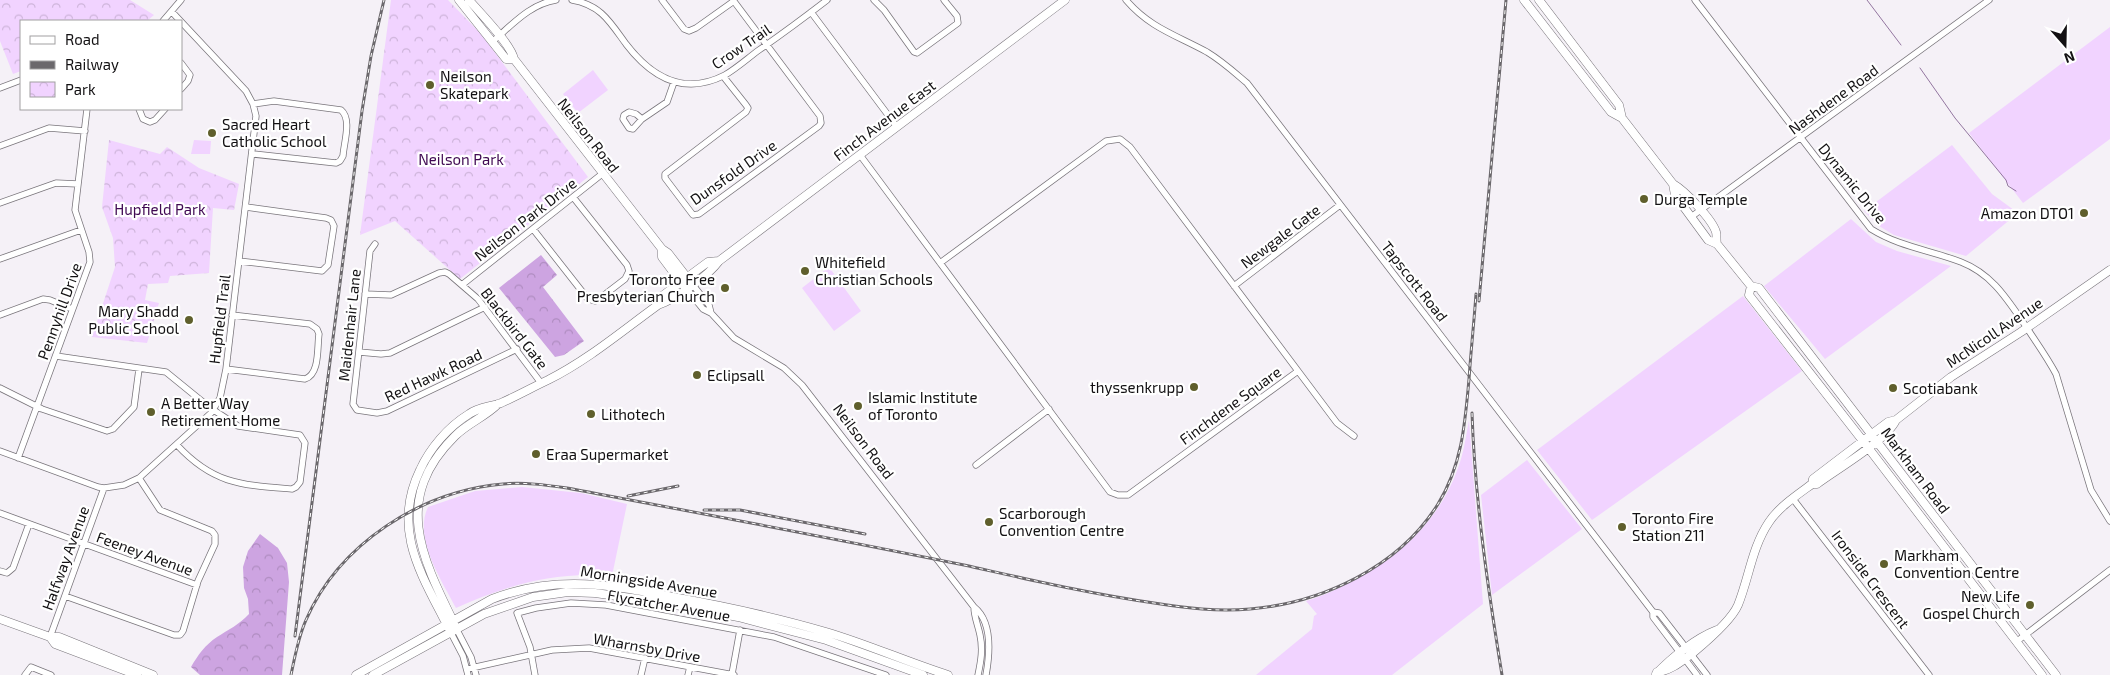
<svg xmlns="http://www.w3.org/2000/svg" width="2110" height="675" font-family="'Exo 2',sans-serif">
  <defs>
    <pattern id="forest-crowns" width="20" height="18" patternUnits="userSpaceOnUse" patternTransform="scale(1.25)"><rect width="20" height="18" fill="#cda4e1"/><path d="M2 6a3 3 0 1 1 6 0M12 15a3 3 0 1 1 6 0" fill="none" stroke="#af8cc0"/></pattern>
    <pattern id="park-crowns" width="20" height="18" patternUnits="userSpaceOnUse" patternTransform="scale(1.25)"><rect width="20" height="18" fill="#f1d3ff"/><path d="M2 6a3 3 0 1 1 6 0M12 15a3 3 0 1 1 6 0" fill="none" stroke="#ceb4da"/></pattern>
  </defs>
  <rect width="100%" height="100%" fill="#f5f1f7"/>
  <path fill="#f1d3ff" d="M2110,27V139L2023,203L1969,133Z
    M593,70L608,90L578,113L563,94Z
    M194,140L211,141L210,154H191Z
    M1952,145L1992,194L2018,213L1966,256L1894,235L1879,226L1864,211Z
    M1851,219L1876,242L1897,251L1951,266L1825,359L1764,286Z
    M829,267L861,311L834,331L802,288Z
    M1743,296L1802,371L1592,520L1537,450Z
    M1469,420L1483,604L1392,675H1256L1312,629L1314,616L1317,614L1306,601C1324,596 1341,587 1358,578C1403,554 1441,517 1458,468C1464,452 1466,436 1469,420Z
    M1527,460L1582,529L1492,595L1481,495Z
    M522,487L581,493L627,504L612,576C554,571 508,585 456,608C442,581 413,538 428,507L475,491Z"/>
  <path fill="url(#forest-crowns)" d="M541,255L557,275L543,287L584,341L564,355L555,357L499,288Z
    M260,534L278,548L287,563L289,582L282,675H200L191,667C198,655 205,645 217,637C228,630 240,624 249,614L248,599L244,588L243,567L248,551Z"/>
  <path fill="url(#park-crowns)" d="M0,0H130L154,15L147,21H21V71L13,74L0,41Z
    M391,0H448L481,34L588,177L460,279L395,221L360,235Z
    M109,140L160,154L167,147L199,168L239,184L234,210L213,208L209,273L170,276L168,283L148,284L145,300L159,303L147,343L92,337L115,267L113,238L102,207Z"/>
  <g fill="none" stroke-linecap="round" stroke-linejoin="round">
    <path stroke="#9376a0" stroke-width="1" d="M1867,0L1901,45
      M1920,68L1955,118L2006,180L2008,186L2016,191"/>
    <defs>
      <path id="minor" d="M572,0C601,5 610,22 626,44C652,78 684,96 725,75C737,68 748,58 759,50C782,34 805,17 827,0
        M662,0L684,29L689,31L696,28L734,1
        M874,0L884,10L914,52L917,53L958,23L957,16L944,0
        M1126,0C1150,28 1176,35 1207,52C1222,61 1234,72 1247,83L1614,561L1653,612V617L1697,675
        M1695,0L1871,229C1900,247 1930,250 1961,262C1992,274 2007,299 2025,325C2036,342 2047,357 2056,374L2091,490L2110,521
        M811,12L897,127
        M163,21L181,0
        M493,41C512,25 530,4 556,0
        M181,63L190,75L188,81L181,89
        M723,76L746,105L748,108L746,112L665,174V178L693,215L699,214L819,126L821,123L820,116L733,0
        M0,88L21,80
        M139,109L143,119L150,122L155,120L165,109
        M642,119L636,114L629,112L624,115L623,119L629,128L633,129L642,119L667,102L674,82
        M0,146L49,128L85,131
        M253,154L336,163L340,161L343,156C344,142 352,119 341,110L274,101L253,104
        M860,155L1110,492L1118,495H1128L1298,371
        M0,203L56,183L78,184
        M1691,217L1989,0
        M533,229L588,299L595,301L599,299L625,279L629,271L627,265L573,197
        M375,244L370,251L353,404L357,410L377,413L387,411L517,349
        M0,259L81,230
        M239,261L322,271L328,265L334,226L331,220L326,218L246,207
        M940,263L1106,141L1120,139L1130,147L1337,423L1354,436
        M463,284L602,174
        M692,284L709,305L711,313
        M1234,286L1340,205
        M686,288L703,309L711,313L734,338L784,368L802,385L974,607C993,622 990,653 986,675
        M365,294L391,295L439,273L445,272L449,274L478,299L541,383
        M0,315L43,299L50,300L72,309
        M359,352L381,354L390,353L485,307
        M56,356L166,372L209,407L238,426L300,435L305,443L300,482L296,487L292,489C241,485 213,484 177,445
        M226,369L305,379C320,374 317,348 319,334L317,329L310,324L232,315
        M0,388L42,409L107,431L113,429L134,407L139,369
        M0,451L98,487L104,488L124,485L139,478L211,413L220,398L226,369L256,116L253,104L246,91L172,12
        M18,458L90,262L89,252L75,210L87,109
        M976,465L1049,409
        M1793,499L1929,675
        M0,513L197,585
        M0,571L7,573L13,568L29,524
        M65,596L174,635H180L183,631L198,581L215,544V535L212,531L160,510L139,478
        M974,607C974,617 978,625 980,635C983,649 981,661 978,675
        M1653,612L1659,613L1707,675
        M457,630L471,657L476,675
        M451,633L463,656L468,675
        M50,637L104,488
        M2016,642L2110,570
        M467,669L552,650L589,648L734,675
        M732,674L740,630
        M25,675L31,667L51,675
        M535,675L530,647L517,613L536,608L571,603L606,605L774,637L886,675
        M641,675L645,658
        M688,675L690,667"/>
      <path id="major" d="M459,0L506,59H514
        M469,0C480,13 511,44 514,59L662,249L668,253L692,284
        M1524,0L1611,112L1622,118
        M1539,0L1619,105L1622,118L1673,184C1685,191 1712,219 1716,232C1717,235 1716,241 1717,244
        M1673,184L1675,195L1708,240L1717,244L1751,286L1759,288L2056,675
        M662,249V257L683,285
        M1751,286L1749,295L1863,441L2042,675
        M658,305L662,296L708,262L719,261
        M1812,484H1817C1837,469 1886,441 1896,420
        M0,619L50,637H59L153,675
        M454,623C421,556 392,498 455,436C468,423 485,417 498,404
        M451,633C424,578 390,532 420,470C430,448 448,427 469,414C479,407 490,407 501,403C517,396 533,387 548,380C588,360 622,331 658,305C676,299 708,276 719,261L1065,0
        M50,637L55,644L137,675
        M1657,672C1671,671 1683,660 1694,652C1706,642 1732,619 1738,605C1749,578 1752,547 1769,522C1779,507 1797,495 1812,484L1813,479L1876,431L1888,422L1896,420L1951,377L2021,332L2110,270
        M1656,674C1671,658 1696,638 1717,630
        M356,675L492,599C557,574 612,585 678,598C728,607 778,618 826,632C867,644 907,662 948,675
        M373,675L484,614L533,597L568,592L595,593L660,602L738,617L826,640L923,675"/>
    </defs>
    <use href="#minor" stroke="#79757b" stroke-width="7"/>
    <use href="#major" stroke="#79757b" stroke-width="9"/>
    <use href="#minor" stroke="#fff" stroke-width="5.5"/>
    <use href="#major" stroke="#fff" stroke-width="8"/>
    <defs>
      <path id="rail" d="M1479,301L1506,0
        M1472,413C1475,501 1488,589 1502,675
        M628,496L678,486
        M704,510H740L865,534
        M295,636L362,111L371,56L384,0
        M291,675C295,656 298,638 306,620C339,544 421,491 503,484C524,482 546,485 567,488C699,513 832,538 964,565C1027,579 1090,594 1154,603C1186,608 1218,612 1250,609C1322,603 1399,567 1438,504C1462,465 1465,424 1469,379C1471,350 1474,322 1476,294"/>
    </defs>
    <use href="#rail" stroke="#6b686c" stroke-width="3"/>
    <use href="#rail" stroke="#fff" stroke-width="1" stroke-dasharray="4" stroke-linecap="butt"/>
  </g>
  <g fill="#5f5f2c" stroke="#fff" stroke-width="2">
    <circle cx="430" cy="85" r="5"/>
    <circle cx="212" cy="133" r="5"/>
    <circle cx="1644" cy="199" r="5"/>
    <circle cx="2084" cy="213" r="5"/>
    <circle cx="805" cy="271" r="5"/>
    <circle cx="725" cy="288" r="5"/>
    <circle cx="189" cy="320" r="5"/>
    <circle cx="697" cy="375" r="5"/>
    <circle cx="1194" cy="387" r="5"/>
    <circle cx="1893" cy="388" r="5"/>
    <circle cx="858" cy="406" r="5"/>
    <circle cx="151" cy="412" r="5"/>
    <circle cx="591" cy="414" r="5"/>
    <circle cx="536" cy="454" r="5"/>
    <circle cx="989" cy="522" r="5"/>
    <circle cx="1622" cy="527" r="5"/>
    <circle cx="1884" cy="564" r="5"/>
    <circle cx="2030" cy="605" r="5"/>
  </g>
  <g text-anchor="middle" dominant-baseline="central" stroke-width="4.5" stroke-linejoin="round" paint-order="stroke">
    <g font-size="15" fill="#131113" stroke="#fff">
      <text transform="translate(741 46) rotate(-34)">Crow Trail</text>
      <text transform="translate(1833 99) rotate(-36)">Nashdene Road</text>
      <text transform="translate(884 120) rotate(-37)">Finch Avenue East</text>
      <text transform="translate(589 135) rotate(52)">Neilson Road</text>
      <text transform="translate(733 172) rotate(-35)">Dunsfold Drive</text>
      <text transform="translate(1853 183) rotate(51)">Dynamic Drive</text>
      <text transform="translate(525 219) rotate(-38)">Neilson Park Drive</text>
      <text transform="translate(1280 236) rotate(-37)">Newgale Gate</text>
      <text transform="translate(1415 281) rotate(52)">Tapscott Road</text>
      <text transform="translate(59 311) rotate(-70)">Pennyhill Drive</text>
      <text transform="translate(219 319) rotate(-83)">Hupfield Trail</text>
      <text transform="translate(349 325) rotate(-84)">Maidenhair Lane</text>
      <text transform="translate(515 328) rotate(52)">Blackbird Gate</text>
      <text transform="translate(1994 332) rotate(-34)">McNicoll Avenue</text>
      <text transform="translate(433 375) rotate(-25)">Red Hawk Road</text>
      <text transform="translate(1230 405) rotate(-36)">Finchdene Square</text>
      <text transform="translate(864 441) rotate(53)">Neilson Road</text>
      <text transform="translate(1916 470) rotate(53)">Markham Road</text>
      <text transform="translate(145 553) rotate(20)">Feeney Avenue</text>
      <text transform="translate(65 558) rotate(-70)">Halfway Avenue</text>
      <text transform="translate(1871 579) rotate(53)">Ironside Crescent</text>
      <text transform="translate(649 581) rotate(9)">Morningside Avenue</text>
      <text transform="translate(669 605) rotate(10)">Flycatcher Avenue</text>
      <text transform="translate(647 647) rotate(10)">Wharnsby Drive</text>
    </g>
    <g font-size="15" fill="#131113" stroke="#fff" text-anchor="start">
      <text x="440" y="76">Neilson<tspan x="440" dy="17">Skatepark</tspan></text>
      <text x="222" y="124">Sacred Heart<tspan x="222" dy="17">Catholic School</tspan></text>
      <text x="1654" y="199">Durga Temple</text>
      <text x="2074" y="213" text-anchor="end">Amazon DTO1</text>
      <text x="815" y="262">Whitefield<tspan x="815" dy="17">Christian Schools</tspan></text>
      <text x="715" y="279" text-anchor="end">Toronto Free<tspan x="715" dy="17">Presbyterian Church</tspan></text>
      <text x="179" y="311" text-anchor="end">Mary Shadd<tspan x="179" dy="17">Public School</tspan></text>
      <text x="707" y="375">Eclipsall</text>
      <text x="1184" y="387" text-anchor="end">thyssenkrupp</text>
      <text x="1903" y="388">Scotiabank</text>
      <text x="868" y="397">Islamic Institute<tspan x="868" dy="17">of Toronto</tspan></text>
      <text x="161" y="403">A Better Way<tspan x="161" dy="17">Retirement Home</tspan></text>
      <text x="601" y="414">Lithotech</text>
      <text x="546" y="454">Eraa Supermarket</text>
      <text x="999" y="513">Scarborough<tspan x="999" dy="17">Convention Centre</tspan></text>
      <text x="1632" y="518">Toronto Fire<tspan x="1632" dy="17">Station 211</tspan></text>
      <text x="1894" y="555">Markham<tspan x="1894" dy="17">Convention Centre</tspan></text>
      <text x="2020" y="596" text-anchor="end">New Life<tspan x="2020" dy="17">Gospel Church</tspan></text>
    </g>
    <g font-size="15" fill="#400953" stroke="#fff">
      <text x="461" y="159">Neilson Park</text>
      <text x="160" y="209">Hupfield Park</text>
    </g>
  </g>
  <rect x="20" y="20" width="162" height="90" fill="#ffffff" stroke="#a1a0a1"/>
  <rect x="30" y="36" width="25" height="8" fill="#ffffff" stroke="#a1a0a1"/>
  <text x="65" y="45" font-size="15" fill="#131113">Road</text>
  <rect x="30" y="61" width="25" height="8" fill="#6b686c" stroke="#a1a0a1"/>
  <text x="65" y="70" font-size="15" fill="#131113">Railway</text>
  <rect x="30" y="82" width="25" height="15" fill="url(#park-crowns)" stroke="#a1a0a1"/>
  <text x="65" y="95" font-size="15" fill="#131113">Park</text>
  <g transform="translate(2065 45) rotate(160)" stroke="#ffffff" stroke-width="4" paint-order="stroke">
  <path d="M0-4L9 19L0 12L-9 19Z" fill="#131113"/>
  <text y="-8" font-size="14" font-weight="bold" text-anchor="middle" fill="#131113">N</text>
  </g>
</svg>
